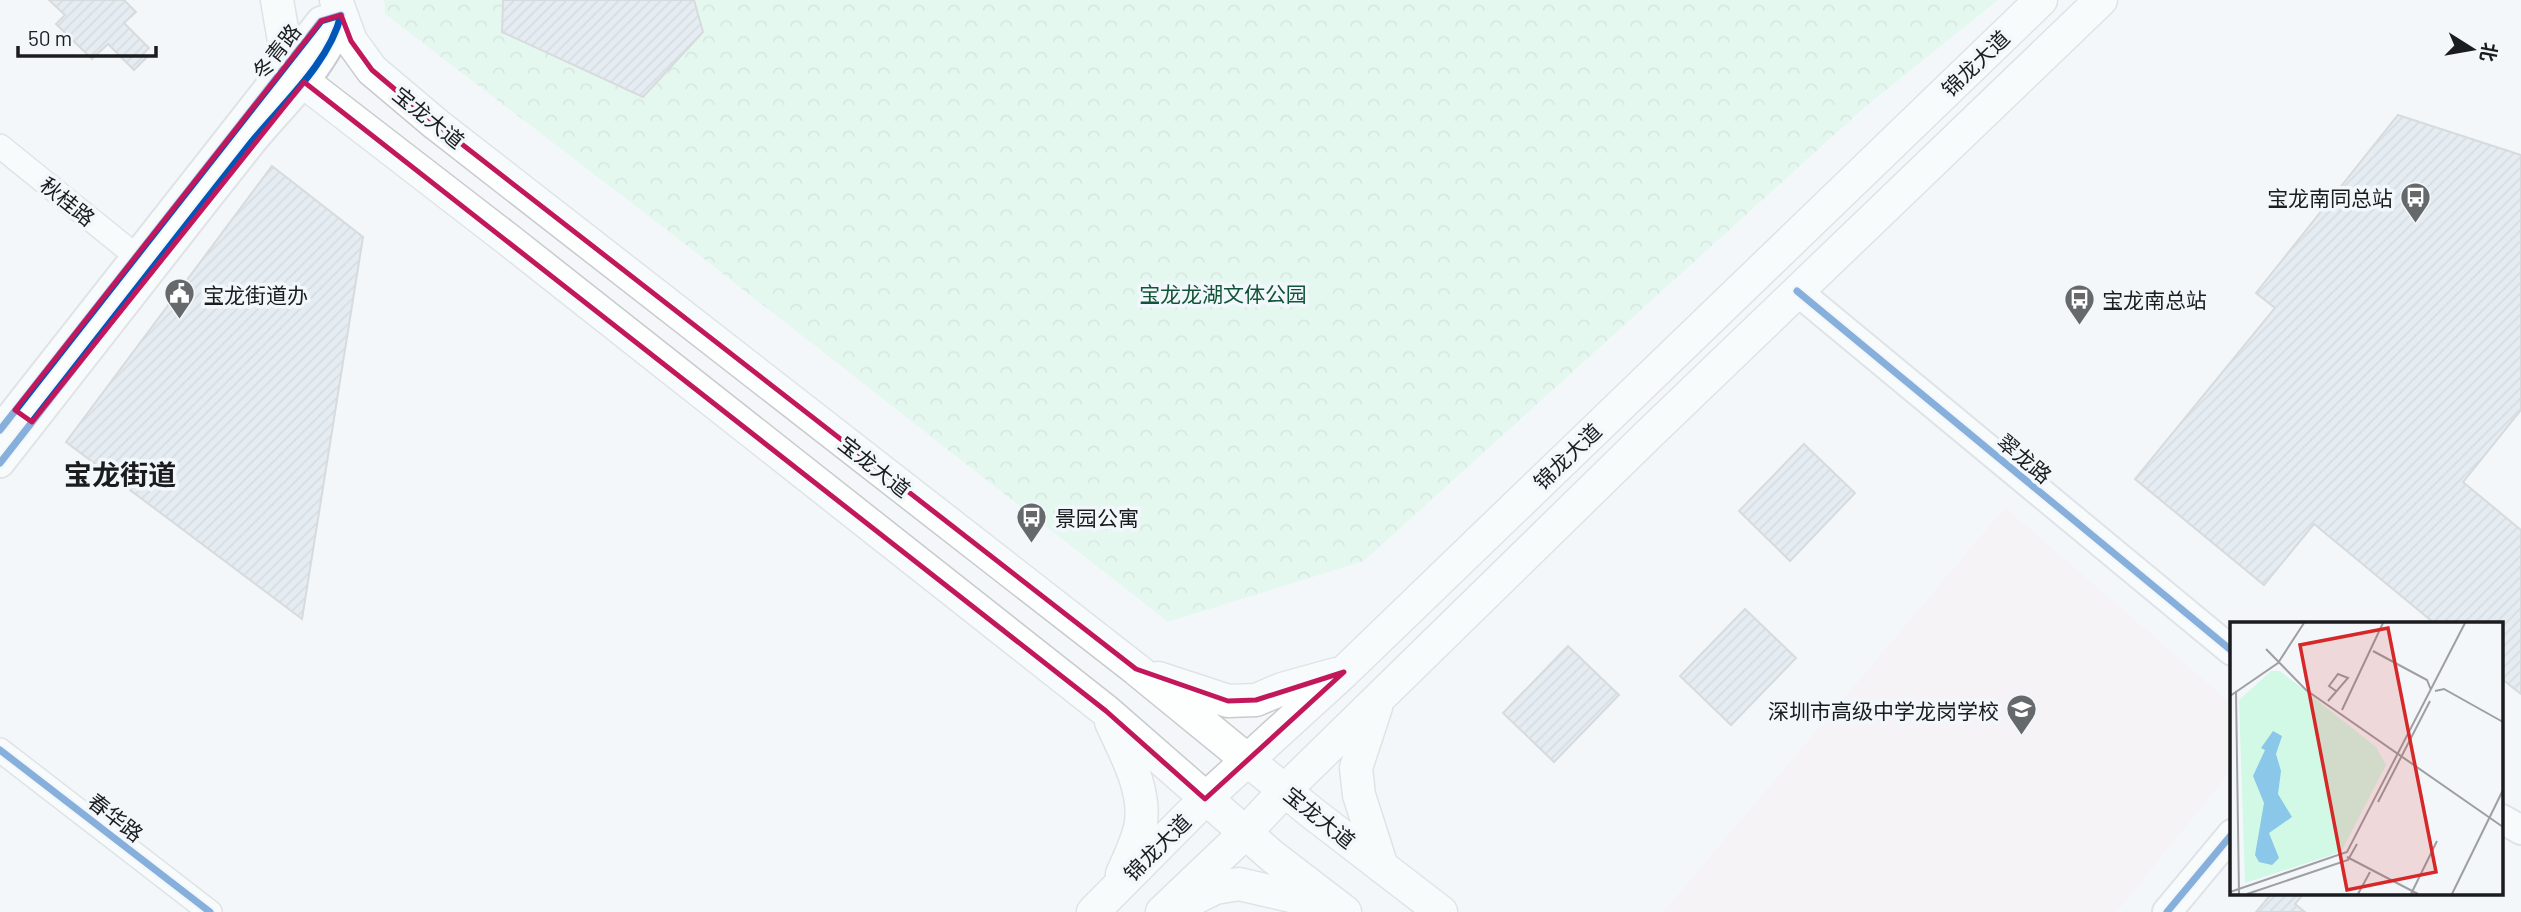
<svg xmlns="http://www.w3.org/2000/svg" width="2521" height="912" font-family="Barlow,'Noto Sans SC',sans-serif">
  <defs>
    <pattern id="park-crowns" width="20" height="18" patternUnits="userSpaceOnUse" patternTransform="scale(1.75)"><rect width="20" height="18" fill="#d2f9e5"/><path d="M2 6a3 3 0 1 1 6 0M12 15a3 3 0 1 1 6 0" fill="none" stroke="#b4d5c4"/></pattern>
    <pattern id="building-hatch" width="6" height="6" patternUnits="userSpaceOnUse" patternTransform="scale(1.75)"><rect width="6" height="6" fill="#d2dee8"/><path d="M-1 1l2-2M0 6l6-6M5 7l2-2" fill="none" stroke="#b4bec7"/></pattern>
  </defs>
  <rect width="100%" height="100%" fill="#f4f7fa"/>
  <path fill="#f8eef2" d="M2005,507L2232,704V769L2117,912H1663Z"/>
  <path fill="url(#park-crowns)" d="M384,0H1998L1865,107L1364,561L1168,622L690,248L385,14Z"/>
  <path fill="url(#building-hatch)" stroke="#b6b8ba" stroke-width="2" d="M49,0H124L136,12L124,23L149,48L143,54L147,57L134,70L108,44L92,59L56,24L65,15Z
    M503,0H694L703,32L643,97L502,32Z
    M2398,115L2521,155V410L2463,482L2521,530V694L2502,679V623H2434L2314,524L2264,585L2135,479L2275,308L2256,293Z
    M272,166L363,237L302,619L66,442Z
    M1804,444L1855,493L1790,561L1739,511Z
    M1745,609L1796,658L1731,725L1680,676Z
    M1568,646L1619,695L1554,762L1503,713Z
    M2272,893H2304L2295,904L2305,912H2256Z"/>
  <g fill="none" stroke-linecap="round" stroke-linejoin="round">
    <defs>
      <path id="minor" d="M0,146L136,256
        M0,750L210,912"/>
      <path id="tertiary" d="M1797,291L2232,651
        M0,430L321,21L341,15C329,64 281,105 250,144C166,250 83,357 0,463
        M2502,819L2521,830
        M2167,912L2232,834"/>
      <path id="secondary" d="M277,0L288,64L304,82L510,241L1106,711L1272,856L1345,912
        M336,0L351,41L372,70L436,124L1136,669L1311,812L1441,912
        M1158,678L1228,701L1256,700L1282,689L1336,674
        M1376,707L1356,768L1359,795L1382,867
        M1111,722C1125,753 1148,792 1140,828C1136,844 1129,859 1122,874
        M1181,905L1215,888L1239,884L1326,904
        M1093,912L1205,799L1344,672L2041,0
        M1162,912L1245,833L1286,789L1648,435L2101,0"/>
    </defs>
    <use href="#minor" stroke="#c8cacc" stroke-width="26"/>
    <use href="#tertiary" stroke="#c8cacc" stroke-width="32"/>
    <use href="#secondary" stroke="#c8cacc" stroke-width="35"/>
    <use href="#minor" stroke="#fdfefe" stroke-width="23"/>
    <use href="#tertiary" stroke="#fdfefe" stroke-width="28"/>
    <use href="#secondary" stroke="#fdfefe" stroke-width="32"/>
    <defs>
      <path id="cycleway" d="M1797,291L2232,651
        M0,430L321,21L341,15C329,64 281,105 250,144C166,250 83,357 0,463
        M0,750L210,912
        M2167,912L2232,834"/>
    </defs>
    <use href="#cycleway" stroke="#f2f7fc" stroke-width="11"/>
    <use href="#cycleway" stroke="#0057b8" stroke-width="7"/>
  </g>
  <path d="M0 0H2521V912H0ZM341,15L351,41L372,70L436,124L1136,669L1228,701L1256,700L1344,672L1205,799L1106,711L304,82L32,422L15,410L321,21Z" fill="#f4f7fa" fill-opacity=".55" fill-rule="evenodd"/>
  <path fill="none" stroke="#c2185b" stroke-width="5" stroke-linejoin="round" d="M341,15L351,41L372,70L436,124L1136,669L1228,701L1256,700L1344,672L1205,799L1106,711L304,82L32,422L15,410L321,21Z"/>
  <defs>
    <symbol id="bus-pin" viewBox="-11 -11 22 30"><path d="M0 17L-7.5 6A9.5 9.5 0 1 1 7.5 6Z" fill="#66696b" stroke="#f2f7fc"/><path d="M-5-6H5V4H4V6H2V4H-2V6H-4V4H-5ZM-3.5-4V0h7V-4ZM-3.5 1.2v1.5H-2V1.2ZM2 1.2v1.5H3.5V1.2Z" fill="#fff"/></symbol>
    <symbol id="civic-pin" viewBox="-11 -11 22 30"><path d="M0 17L-7.5 6A9.5 9.5 0 1 1 7.5 6Z" fill="#66696b" stroke="#f2f7fc"/><path d="M-.6-6.5H3V-4.5H.6V-3L4-1V1h2V6H-6V1h2V-1L-.6-3ZM-1.2 2.5V6h2.4V2.5Z" fill="#fff"/></symbol>
    <symbol id="school-pin" viewBox="-11 -11 22 30"><path d="M0 17L-7.5 6A9.5 9.5 0 1 1 7.5 6Z" fill="#66696b" stroke="#f2f7fc"/><path d="M0-5L7-2L0 1L-7-2ZM-4 1L0 2.5L4 1V4Q0 6-4 4Z" fill="#fff"/></symbol>
  </defs>
  <g fill-rule="evenodd">
    <use href="#bus-pin" x="2398" y="180" width="35" height="47"/>
    <use href="#civic-pin" x="162" y="276" width="35" height="47"/>
    <use href="#bus-pin" x="2062" y="282" width="35" height="47"/>
    <use href="#bus-pin" x="1014" y="500" width="35" height="47"/>
    <use href="#school-pin" x="2004" y="692" width="35" height="47"/>
  </g>
  <g text-anchor="middle" dominant-baseline="central" stroke-width="7" stroke-linejoin="round" paint-order="stroke">
    <g font-size="21" fill="#1a1c1e" stroke="#f2f7fc">
      <text transform="translate(276 51) rotate(-52)">冬青路</text>
      <text transform="translate(1975 63) rotate(-44)">锦龙大道</text>
      <text transform="translate(429 117) rotate(39)">宝龙大道</text>
      <text transform="translate(68 201) rotate(39)">秋桂路</text>
      <text transform="translate(1567 456) rotate(-44)">锦龙大道</text>
      <text transform="translate(2025 458) rotate(40)">翠龙路</text>
      <text transform="translate(875 466) rotate(38)">宝龙大道</text>
      <text transform="translate(116 817) rotate(38)">春华路</text>
      <text transform="translate(1320 817) rotate(39)">宝龙大道</text>
      <text transform="translate(1157 847) rotate(-45)">锦龙大道</text>
    </g>
    <g font-size="21" fill="#1a1c1e" stroke="#f2f7fc" text-anchor="start">
      <text x="2393" y="197" text-anchor="end">宝龙南同总站</text>
      <text x="203" y="294">宝龙街道办</text>
      <text x="2102" y="299">宝龙南总站</text>
      <text x="1055" y="517">景园公寓</text>
      <text x="1999" y="710" text-anchor="end">深圳市高级中学龙岗学校</text>
    </g>
    <g font-size="21" fill="#115437" stroke="#f2f7fc">
      <text x="1223" y="293">宝龙龙湖文体公园</text>
    </g>
    <g font-size="28" font-weight="bold" fill="#1a1c1e" stroke="#f2f7fc">
      <text x="120" y="474">宝龙街道</text>
    </g>
  </g>
  <g transform="translate(2230 622)">
    <rect width="273" height="273" fill="#f4f7fa"/>
    <path d="M41,49H50L146,125L156,143L111,230L15,261L9,78Z" fill="#d2f9e5"/>
    <path d="M43,109L52,114L46,132L51,149L48,172L62,195L39,211L49,236L42,243L29,240L25,233L34,181L23,154L35,128L31,126Z" fill="#8ac7e9"/>
    <path fill="none" stroke="#9d9fa2" stroke-width="2" d="M36,27L76,68L273,205M143,29L197,58L201,68M6,69L9,272M205,69L214,67L273,100M0,74L48,41L74,1M98,79L118,56L108,52L99,64L106,69M112,88L153,1M148,180L200,79M117,235L188,272M0,270L117,230L235,1M17,272L118,238L127,222M128,272L140,250M181,272L207,219M222,272L273,168"/>
    <path fill="#d62828" fill-opacity="0.15" stroke="#d62828" stroke-width="3.5" d="M158,6L206,250L117,268L70,23Z"/>
    <rect width="273" height="273" fill="none" stroke="#1a1c1e" stroke-width="3.5"/>
  </g>
  <g transform="translate(2472 49) rotate(101)" stroke="#f2f7fc" stroke-width="5" paint-order="stroke">
  <path d="M0-5L12 26L0 18L-12 26Z" fill="#1a1c1e"/>
  <text y="-10" font-size="19" font-weight="bold" text-anchor="middle" fill="#1a1c1e">北</text>
  </g>
  <path d="M18 46v10h138v-10" fill="none" stroke="#1a1c1e" stroke-width="3.5"/>
  <text x="28" y="46" font-size="21" fill="#1a1c1e" stroke="#f2f7fc" stroke-width="5" paint-order="stroke">50 m</text>
</svg>
